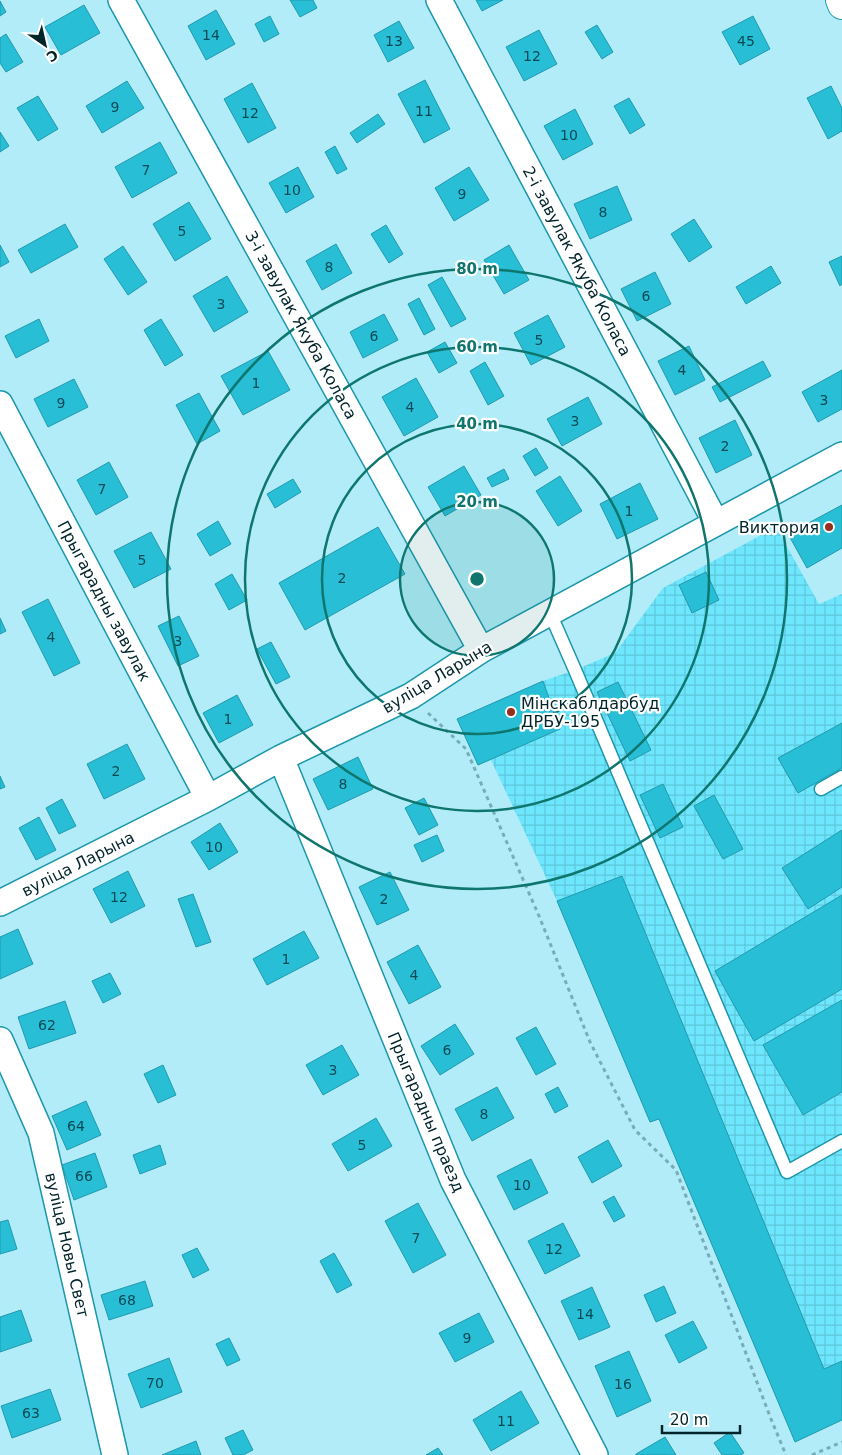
<svg xmlns="http://www.w3.org/2000/svg" width="842" height="1455" font-family="'DejaVu Sans',sans-serif">
  <defs>
    <pattern id="industrial-grid" width="8" height="8" patternUnits="userSpaceOnUse" patternTransform="scale(1.25)"><rect width="8" height="8" fill="#6ee7fe"/><path d="M0 4h8M4 0v8" fill="none" stroke="#5ec6da"/></pattern>
  </defs>
  <rect width="100%" height="100%" fill="#b1ecf8"/>
  <path fill="url(#industrial-grid)" d="M776,527L819,604L842,594V1420L795,1442L659,1119L650,1122L557,901L491,760L478,765L457,719L543,681L575,670L615,653L663,588Z"/>
  <path fill="#27bed6" stroke="#229aae" d="M290,0H313L317,8L300,17Z
    M476,0H503L482,11Z
    M0,1L6,12L0,16Z
    M84,5L100,33L61,55L45,27Z
    M216,10L235,44L206,60L188,26Z
    M270,16L279,34L264,42L255,24Z
    M753,16L770,49L740,65L722,32Z
    M399,21L414,48L388,62L374,35Z
    M597,25L613,52L602,59L585,32Z
    M539,30L557,64L524,81L506,47Z
    M6,34L23,62L6,72L0,63V38Z
    M425,80L450,129L424,143L398,94Z
    M127,81L144,108L102,133L86,106Z
    M252,83L276,128L248,143L224,99Z
    M831,86L842,108V131L828,139L807,98Z
    M38,96L58,129L38,141L17,108Z
    M629,98L645,125L630,134L614,106Z
    M575,109L593,144L563,160L544,126Z
    M378,114L385,124L357,143L350,133Z
    M0,132L9,146L0,152Z
    M160,142L177,173L132,198L115,167Z
    M335,146L347,169L337,174L325,152Z
    M298,167L314,197L286,213L269,183Z
    M469,167L489,200L454,221L435,188Z
    M617,186L632,220L590,239L574,204Z
    M189,202L211,239L175,261L153,224Z
    M694,219L712,247L689,262L671,234Z
    M65,224L78,247L31,273L18,250Z
    M386,225L403,254L389,263L371,234Z
    M336,244L352,273L322,290L306,261Z
    M0,245L9,262L0,267Z
    M509,245L529,280L504,294L484,260Z
    M123,246L147,282L128,295L104,259Z
    M842,256V284L840,286L829,262Z
    M771,266L781,283L746,304L736,287Z
    M655,272L671,304L637,321L621,289Z
    M227,276L248,312L214,332L193,296Z
    M442,277L466,319L451,327L428,285Z
    M419,298L435,329L424,335L408,304Z
    M384,314L398,340L363,358L350,332Z
    M548,315L565,347L531,365L514,333Z
    M39,319L49,341L16,358L5,336Z
    M161,319L183,355L165,366L144,330Z
    M445,342L457,363L439,373L427,352Z
    M689,346L705,380L675,395L658,361Z
    M268,351L290,390L243,415L221,376Z
    M763,361L771,376L720,402L712,387Z
    M485,362L504,396L488,405L470,371Z
    M842,370V409L818,422L802,392Z
    M416,378L438,417L404,436L382,397Z
    M74,379L88,407L48,427L34,399Z
    M199,393L220,431L197,444L176,405Z
    M588,397L602,424L562,446L547,419Z
    M735,420L752,455L716,473L699,438Z
    M536,448L548,468L535,476L523,456Z
    M109,462L128,497L96,515L77,480Z
    M464,466L481,495L445,516L428,487Z
    M504,469L509,479L492,487L487,478Z
    M560,476L582,511L558,526L536,491Z
    M293,479L301,492L275,508L267,494Z
    M640,483L658,519L617,539L600,504Z
    M842,505V548L807,568L788,534Z
    M218,521L231,544L210,556L197,534Z
    M378,527L405,574L305,630L279,583Z
    M151,532L171,569L134,588L114,551Z
    M706,572L719,600L692,613L679,585Z
    M232,574L247,600L229,610L215,584Z
    M48,599L80,663L54,676L22,612Z
    M179,616L199,656L178,666L158,626Z
    M0,618L6,631L0,634Z
    M271,642L290,677L276,684L257,649Z
    M543,681L560,729L478,765L457,719Z
    M618,682L651,750L630,761L597,692Z
    M237,695L253,725L219,743L203,713Z
    M842,723V768L798,793L778,758Z
    M127,744L145,779L104,799L87,764Z
    M358,757L373,789L328,810L313,779Z
    M0,776L5,787L0,789Z
    M663,784L683,827L660,838L640,795Z
    M714,795L743,849L723,859L694,806Z
    M424,798L438,825L419,835L405,808Z
    M62,799L76,826L59,834L46,808Z
    M39,817L56,850L36,860L19,828Z
    M220,823L238,852L209,870L191,842Z
    M842,830V887L808,909L782,868Z
    M437,835L444,851L422,862L414,845Z
    M128,871L145,906L111,923L93,889Z
    M390,872L409,910L377,925L359,887Z
    M622,876L824,1369L842,1361V1420L795,1442L659,1119L650,1122L557,901Z
    M193,894L211,942L196,947L178,899Z
    M842,895V989L754,1041L715,971Z
    M18,929L33,964L0,979V937Z
    M304,931L319,958L267,985L253,959Z
    M418,945L441,987L409,1004L387,962Z
    M110,973L121,994L103,1003L92,981Z
    M842,1000V1092L803,1115L763,1045Z
    M65,1001L76,1033L29,1049L18,1017Z
    M455,1024L474,1054L440,1075L421,1046Z
    M536,1027L556,1064L536,1075L516,1038Z
    M342,1045L359,1075L323,1095L306,1065Z
    M163,1065L176,1095L158,1103L144,1074Z
    M497,1087L514,1118L472,1141L455,1109Z
    M558,1087L568,1106L555,1113L545,1094Z
    M86,1101L101,1135L67,1150L52,1116Z
    M376,1118L392,1146L348,1171L332,1144Z
    M608,1140L622,1166L592,1183L578,1157Z
    M160,1145L166,1164L140,1174L133,1155Z
    M95,1153L107,1187L74,1200L62,1165Z
    M531,1159L548,1193L514,1210L497,1176Z
    M614,1196L625,1216L614,1222L603,1202Z
    M418,1203L446,1255L413,1273L385,1221Z
    M8,1220L17,1249L0,1254V1222Z
    M563,1223L580,1256L545,1274L528,1241Z
    M197,1248L209,1270L193,1278L182,1255Z
    M334,1253L352,1285L337,1293L320,1261Z
    M145,1281L153,1306L109,1320L101,1295Z
    M664,1286L676,1313L656,1322L644,1295Z
    M592,1287L610,1327L579,1340L561,1301Z
    M21,1310L32,1341L0,1352V1317Z
    M479,1313L494,1342L455,1362L439,1333Z
    M693,1321L707,1348L679,1363L665,1335Z
    M229,1338L240,1360L227,1366L216,1344Z
    M629,1351L651,1401L617,1417L595,1366Z
    M169,1358L182,1392L141,1408L128,1374Z
    M50,1389L61,1420L12,1438L1,1406Z
    M521,1391L539,1423L491,1451L473,1420Z
    M243,1430L253,1450L243,1455H233L225,1438Z
    M730,1432L744,1453L741,1455H722L714,1443Z
    M665,1437L676,1455H636V1454Z
    M196,1441L201,1455H162Z
    M438,1448L443,1455H426Z"/>
  <g fill="none" stroke-linecap="round" stroke-linejoin="round">
    <defs>
      <path id="service" d="M550,613L575,670L787,1172L842,1141
        M821,789L842,777"/>
      <path id="minor" d="M121,0L481,650
        M439,0L716,523
        M0,404L208,798
        M281,758L453,1180L595,1455
        M0,903L208,798L281,758L411,696L481,650L842,455
        M0,1040L41,1133L115,1455"/>
      <path id="tertiary" d="M840,0L842,5"/>
    </defs>
    <use href="#service" stroke="#1d97ab" stroke-width="15"/>
    <use href="#minor" stroke="#1d97ab" stroke-width="28"/>
    <use href="#tertiary" stroke="#1d97ab" stroke-width="30"/>
    <path stroke="#78acb6" stroke-width="3" stroke-dasharray="4 4" stroke-linecap="butt" d="M428,713L466,749L539,916L590,1042L635,1130L676,1170L771,1419L786,1455
      M812,1455L842,1442"/>
    <use href="#service" stroke="#fff" stroke-width="12"/>
    <use href="#minor" stroke="#fff" stroke-width="25"/>
    <use href="#tertiary" stroke="#fff" stroke-width="28"/>
  </g>
  <circle cx="477" cy="579" r="77" fill="#0f766e" fill-opacity=".12"/>
  <g fill="none" stroke="#0f766e" stroke-width="2.5">
    <circle cx="477" cy="579" r="77"/>
    <circle cx="477" cy="579" r="155"/>
    <circle cx="477" cy="579" r="232"/>
    <circle cx="477" cy="579" r="310"/>
  </g>
  <g fill="#972d1d" stroke="#fff" stroke-width="2">
    <circle cx="829" cy="527" r="5"/>
    <circle cx="511" cy="712" r="5"/>
  </g>
  <g text-anchor="middle" dominant-baseline="central" stroke-width="4.5" stroke-linejoin="round" paint-order="stroke">
    <g font-size="14" fill="#0a4a55">
      <text x="211" y="35">14</text>
      <text x="394" y="41">13</text>
      <text x="746" y="41">45</text>
      <text x="532" y="56">12</text>
      <text x="115" y="107">9</text>
      <text x="424" y="111">11</text>
      <text x="250" y="113">12</text>
      <text x="569" y="135">10</text>
      <text x="146" y="170">7</text>
      <text x="292" y="190">10</text>
      <text x="462" y="194">9</text>
      <text x="603" y="212">8</text>
      <text x="182" y="231">5</text>
      <text x="329" y="267">8</text>
      <text x="646" y="296">6</text>
      <text x="221" y="304">3</text>
      <text x="374" y="336">6</text>
      <text x="539" y="340">5</text>
      <text x="682" y="370">4</text>
      <text x="256" y="383">1</text>
      <text x="824" y="400">3</text>
      <text x="61" y="403">9</text>
      <text x="410" y="407">4</text>
      <text x="575" y="421">3</text>
      <text x="725" y="446">2</text>
      <text x="102" y="489">7</text>
      <text x="629" y="511">1</text>
      <text x="142" y="560">5</text>
      <text x="342" y="578">2</text>
      <text x="51" y="637">4</text>
      <text x="178" y="641">3</text>
      <text x="228" y="719">1</text>
      <text x="116" y="771">2</text>
      <text x="343" y="784">8</text>
      <text x="214" y="847">10</text>
      <text x="119" y="897">12</text>
      <text x="384" y="899">2</text>
      <text x="286" y="959">1</text>
      <text x="414" y="975">4</text>
      <text x="47" y="1025">62</text>
      <text x="447" y="1050">6</text>
      <text x="333" y="1070">3</text>
      <text x="484" y="1114">8</text>
      <text x="76" y="1126">64</text>
      <text x="362" y="1145">5</text>
      <text x="84" y="1176">66</text>
      <text x="522" y="1185">10</text>
      <text x="416" y="1238">7</text>
      <text x="554" y="1249">12</text>
      <text x="127" y="1300">68</text>
      <text x="585" y="1314">14</text>
      <text x="467" y="1338">9</text>
      <text x="155" y="1383">70</text>
      <text x="623" y="1384">16</text>
      <text x="31" y="1413">63</text>
      <text x="506" y="1421">11</text>
    </g>
    <g font-size="16" fill="#00242a" stroke="#fff">
      <text transform="translate(577 261) rotate(62)">2-і завулак Якуба Коласа</text>
      <text transform="translate(301 325) rotate(61)">3-і завулак Якуба Коласа</text>
      <text transform="translate(104 601) rotate(62)">Прыгарадны завулак</text>
      <text transform="translate(437 677) rotate(-31)">вуліца Ларына</text>
      <text transform="translate(78 864) rotate(-27)">вуліца Ларына</text>
      <text transform="translate(426 1112) rotate(67)">Прыгарадны праезд</text>
      <text transform="translate(67 1245) rotate(77)">вуліца Новы Свет</text>
    </g>
    <g font-size="16" fill="#00242a" stroke="#fff" text-anchor="end">
      <text x="819" y="527">Виктория</text>
      <text x="521" y="703" text-anchor="start">Мінскаблдарбуд<tspan x="521" dy="18">ДРБУ-195</tspan></text>
    </g>
  </g>
  <circle cx="477" cy="579" r="8" fill="#0f766e" stroke="#fff" stroke-width="2.5"/>
  <g font-size="15" text-anchor="middle" font-weight="bold" fill="#0f766e" stroke="#fff" stroke-width="4.5" stroke-linejoin="round" paint-order="stroke">
    <text x="477" y="274">80 m</text>
    <text x="477" y="352">60 m</text>
    <text x="477" y="429">40 m</text>
    <text x="477" y="507">20 m</text>
  </g>
  <g transform="translate(45 45) rotate(146)" stroke="#ffffff" stroke-width="4" paint-order="stroke">
  <path d="M0-4L9 19L0 12L-9 19Z" fill="#00242a"/>
  <text y="-8" font-size="14" font-weight="bold" text-anchor="middle" fill="#00242a">С</text>
  </g>
  <path d="M662 1425v8h78v-8" fill="none" stroke="#00242a" stroke-width="2.5"/>
  <text x="670" y="1425" font-size="15" fill="#00242a" stroke="#ffffff" stroke-width="4" paint-order="stroke">20 m</text>
</svg>
